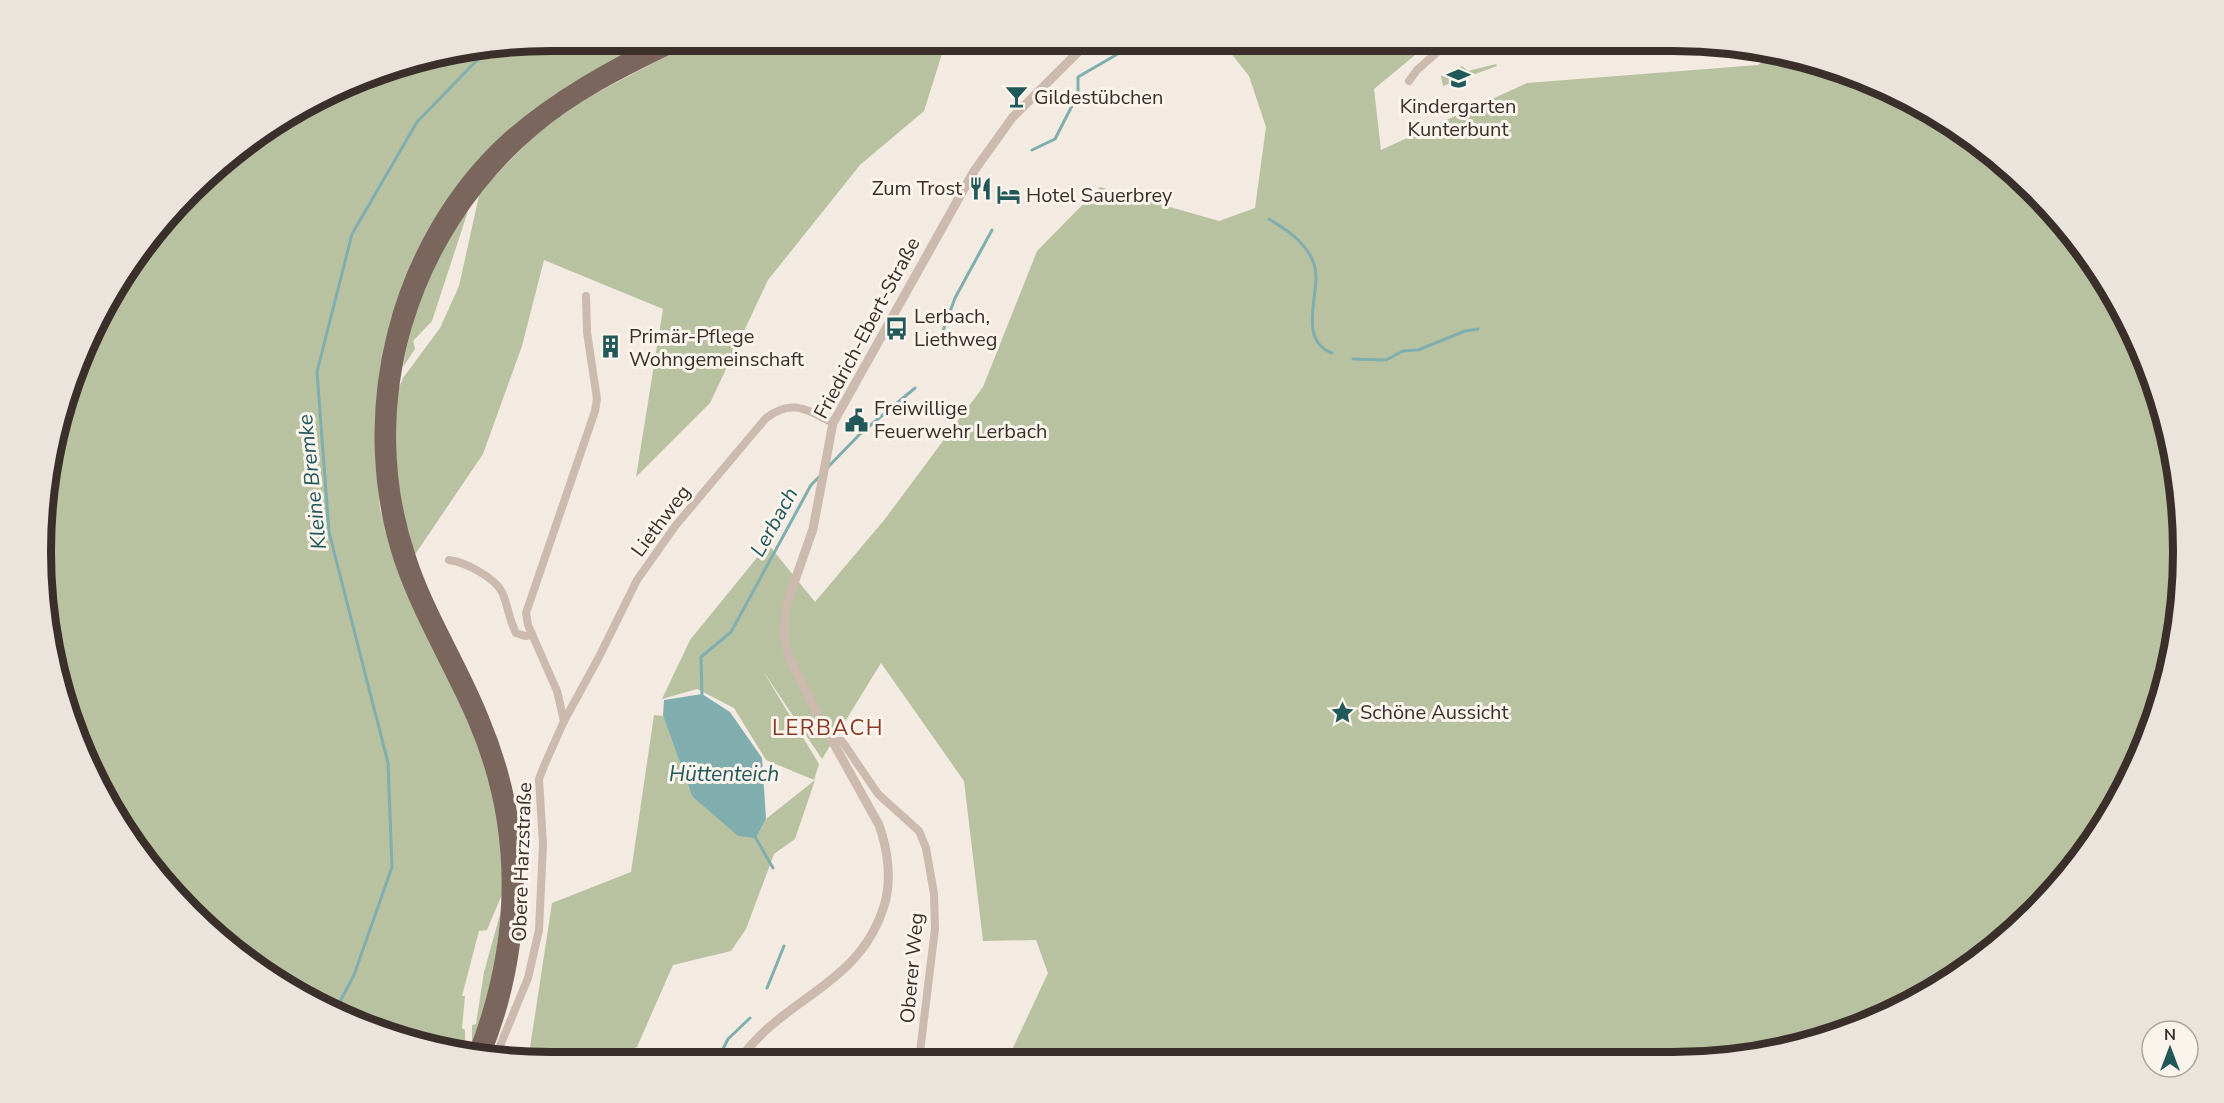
<svg xmlns="http://www.w3.org/2000/svg" width="2224" height="1103" font-family="'Nunito Sans',sans-serif">
  <rect width="100%" height="100%" fill="#f3eae1"/>
  <path fill="#b8c2a1" d="M552,41H651L504,135L411,266L385,344L375,414V459L380,509L396,562L485,760L500,822L503,892L487,930L479,931L462,996H465L462,1028L465,1030V1053L420,1045L326,1010L190,913L93,777L45,618L50,451L80,356L126,268L240,146L387,68Z
    M695,41H946L924,111L860,165L768,280L710,403L636,477L663,309L544,260L522,346L483,454L414,556L401,506L395,458L396,395L403,378L440,328L459,286L480,191L537,133L581,101Z
    M1221,41H1432L1374,89L1381,150L1527,83L1758,65L1774,53L1804,58L1898,93L1983,146L2056,214L2115,296L2156,387L2179,484L2182,585L2166,683L2131,777L2057,888L1957,976L1837,1035L1739,1058L1090,1060L1076,1050L1060,1060H1020L1011,1052L1048,973L1036,940L983,941L964,781L881,663L822,759L763,671L819,764L814,780L766,760L734,708L697,689L662,699L690,640L768,544L815,602L885,519L983,387L1037,251L1100,187L1219,221L1255,208L1266,127L1249,76Z
    M1496,64L1497,66L1443,86L1441,76L1462,66L1468,71Z
    M468,211L432,321L413,341L415,349L403,367C413,311 431,256 468,211Z
    M654,715L663,716L692,796L756,838L766,819L815,780L795,839L774,854L746,929L731,951L673,965L637,1047L604,1061H528L552,903L631,872Z
    M501,911L494,976L472,1047V1025L476,1024L484,972Z"/>
  <path fill="#80aeaf" d="M702,694L730,712L762,758L766,819L756,838L738,836L692,796L663,716L664,700Z"/>
  <g fill="none" stroke-linecap="round" stroke-linejoin="round">
    <path stroke="#80aeaf" stroke-width="3" d="M1032,150L1055,139L1078,94V77L1140,41
      M1269,219C1287,230 1307,243 1314,264C1323,289 1295,339 1332,353
      M938,345L955,298L992,230
      M1353,359L1386,360L1403,351L1418,350L1465,331L1478,329
      M827,468L860,434L915,388
      M702,697L701,657L731,632L811,485L821,475
      M754,835L773,868
      M767,988L784,946
      M334,1013L354,975L392,867L388,763L329,532L317,372L352,234L417,122L485,52
      M717,1061L728,1039L750,1018"/>
    <path stroke="#cbbaad" stroke-width="8" d="M1409,81L1417,70L1450,41
      M449,560C465,562 494,577 502,592C508,605 509,620 516,633L525,636L532,635
      M564,721L557,691L528,625L526,613L595,411L597,399L587,332L586,296
      M831,741H842L878,794L919,831L926,848L934,894L935,929L919,1060
      M495,1058L528,978L539,930L543,844L539,779L544,766L564,721L599,657L637,580L676,525L766,418C792,398 808,410 833,423"/>
    <path stroke="#cbbaad" stroke-width="9" d="M739,1061C782,997 859,987 884,906C892,881 888,850 879,825L819,717L789,657L784,637L786,606L813,529L833,423L974,171L1012,118L1089,41"/>
    <path stroke="#7b665d" stroke-width="12" d="M474,1054C517,944 521,829 473,719C450,666 419,616 400,560C352,414 394,241 509,137C555,97 607,68 661,41
      M484,1056C529,946 529,827 483,718C461,663 428,613 410,557C358,405 411,234 532,131C577,92 631,67 684,41"/>
  </g>
  <defs>
    <symbol id="school-bare" viewBox="-9 -9 18 18"><path d="M0-5L7-2L0 1L-7-2ZM-4 1L0 2.5L4 1V4Q0 6-4 4Z" fill="#21585a" stroke="#faf4ed" stroke-width="2.5" paint-order="stroke"/></symbol>
    <symbol id="bar-bare" viewBox="-9 -9 18 18"><path d="M-6-5H6L.8 .8V4.5H3.5V6h-7V4.5H-.8V.8Z" fill="#21585a" stroke="#faf4ed" stroke-width="2.5" paint-order="stroke"/></symbol>
    <symbol id="restaurant-bare" viewBox="-9 -9 18 18"><path d="M-5-6h1v4h1v-4h1v4h1v-4h1v5L-1.5 .5V6h-2V.5L-5-1ZM5-6V6H3V1.5H1.5Q1.5-4 5-6Z" fill="#21585a" stroke="#faf4ed" stroke-width="2.5" paint-order="stroke"/></symbol>
    <symbol id="hotel-bare" viewBox="-9 -9 18 18"><path d="M-6-4.5h1.5V1H6V5H4.5V3h-9V5H-6ZM-4 0a1.8 1.8 0 1 1 3.6 0ZM.5 0V-2.5h3Q6-2.5 6 0Z" fill="#21585a" stroke="#faf4ed" stroke-width="2.5" paint-order="stroke"/></symbol>
    <symbol id="bus-bare" viewBox="-9 -9 18 18"><path d="M-5-6H5V4H4V6H2V4H-2V6H-4V4H-5ZM-3.5-4V0h7V-4ZM-3.5 1.2v1.5H-2V1.2ZM2 1.2v1.5H3.5V1.2Z" fill="#21585a" stroke="#faf4ed" stroke-width="2.5" paint-order="stroke"/></symbol>
    <symbol id="building-bare" viewBox="-9 -9 18 18"><path d="M-4-6H4V6H1V3H-1V6H-4ZM-2.5-4.3h1.7v1.8h-1.7ZM.8-4.3h1.7v1.8H.8ZM-2.5-1h1.7V.8h-1.7ZM.8-1h1.7V.8H.8Z" fill="#21585a" stroke="#faf4ed" stroke-width="2.5" paint-order="stroke"/></symbol>
    <symbol id="civic-bare" viewBox="-9 -9 18 18"><path d="M-.6-6.5H3V-4.5H.6V-3L4-1V1h2V6H-6V1h2V-1L-.6-3ZM-1.2 2.5V6h2.4V2.5Z" fill="#21585a" stroke="#faf4ed" stroke-width="2.5" paint-order="stroke"/></symbol>
    <symbol id="sight-bare" viewBox="-9 -9 18 18"><path d="M0-6L1.8-2.2L6-1.7L2.9 1.2L3.7 5.4L0 3.3L-3.7 5.4L-2.9 1.2L-6-1.7L-1.8-2.2Z" fill="#21585a" stroke="#faf4ed" stroke-width="2.5" paint-order="stroke"/></symbol>
  </defs>
  <g fill-rule="evenodd">
    <use href="#school-bare" x="1442" y="62" width="33" height="33"/>
    <use href="#bar-bare" x="1000" y="80" width="33" height="33"/>
    <use href="#restaurant-bare" x="964" y="172" width="33" height="33"/>
    <use href="#hotel-bare" x="992" y="178" width="33" height="33"/>
    <use href="#bus-bare" x="880" y="312" width="33" height="33"/>
    <use href="#building-bare" x="594" y="330" width="33" height="33"/>
    <use href="#civic-bare" x="840" y="404" width="33" height="33"/>
    <use href="#sight-bare" x="1326" y="696" width="33" height="33"/>
  </g>
  <g text-anchor="middle" dominant-baseline="central" stroke-width="6" stroke-linejoin="round" paint-order="stroke">
    <g font-size="20" fill="#3a2f2b" stroke="#faf4ed" text-anchor="start">
      <text x="1034" y="97">Gildestübchen</text>
      <text x="1458" y="106" text-anchor="middle">Kindergarten<tspan x="1458" dy="23">Kunterbunt</tspan></text>
      <text x="962" y="188" text-anchor="end">Zum Trost</text>
      <text x="1026" y="195">Hotel Sauerbrey</text>
      <text x="914" y="316">Lerbach,<tspan x="914" dy="23">Liethweg</tspan></text>
      <text x="629" y="336">Primär-Pflege<tspan x="629" dy="23">Wohngemeinschaft</tspan></text>
      <text x="874" y="408">Freiwillige<tspan x="874" dy="23">Feuerwehr Lerbach</tspan></text>
      <text x="1360" y="712">Schöne Aussicht</text>
    </g>
    <g font-size="20" fill="#3a2f2b" stroke="#faf4ed">
      <text transform="translate(867 328) rotate(-62)">Friedrich-Ebert-Straße</text>
      <text transform="translate(661 521) rotate(-53)">Liethweg</text>
      <text transform="translate(522 862) rotate(-88)">Obere Harzstraße</text>
      <text transform="translate(912 968) rotate(-85)">Oberer Weg</text>
    </g>
    <g font-size="21" font-style="italic" fill="#21585a" stroke="#faf4ed">
      <text transform="translate(312 482) rotate(-96)">Kleine Bremke</text>
      <text transform="translate(774 522) rotate(-61)">Lerbach</text>
      <text x="724" y="774">Hüttenteich</text>
    </g>
    <g font-size="22" letter-spacing="1.5" fill="#863b26" stroke="#faf4ed">
      <text x="828" y="728">LERBACH</text>
    </g>
  </g>
  <path d="M0 0H2224V1103H0ZM551 51H1673A500 500 0 0 1 2173 551V552A500 500 0 0 1 1673 1052H551A500 500 0 0 1 51 552V551A500 500 0 0 1 551 51Z" fill="#ebe4dd" fill-rule="evenodd"/>
  <path fill="none" stroke="#3a2f2b" stroke-width="8" d="M551 51H1673A500 500 0 0 1 2173 551V552A500 500 0 0 1 1673 1052H551A500 500 0 0 1 51 552V551A500 500 0 0 1 551 51Z"/>
  <g transform="translate(2170 1049)"><circle r="28" fill="#faf4ed" stroke="#ada59f" stroke-width="1.5"/>
  <path d="M0-4.5L10 22L0 15L-10 22Z" fill="#21585a"/>
  <text y="-9" font-size="16" font-weight="bold" text-anchor="middle" fill="#3a2f2b">N</text>
  </g>
</svg>
